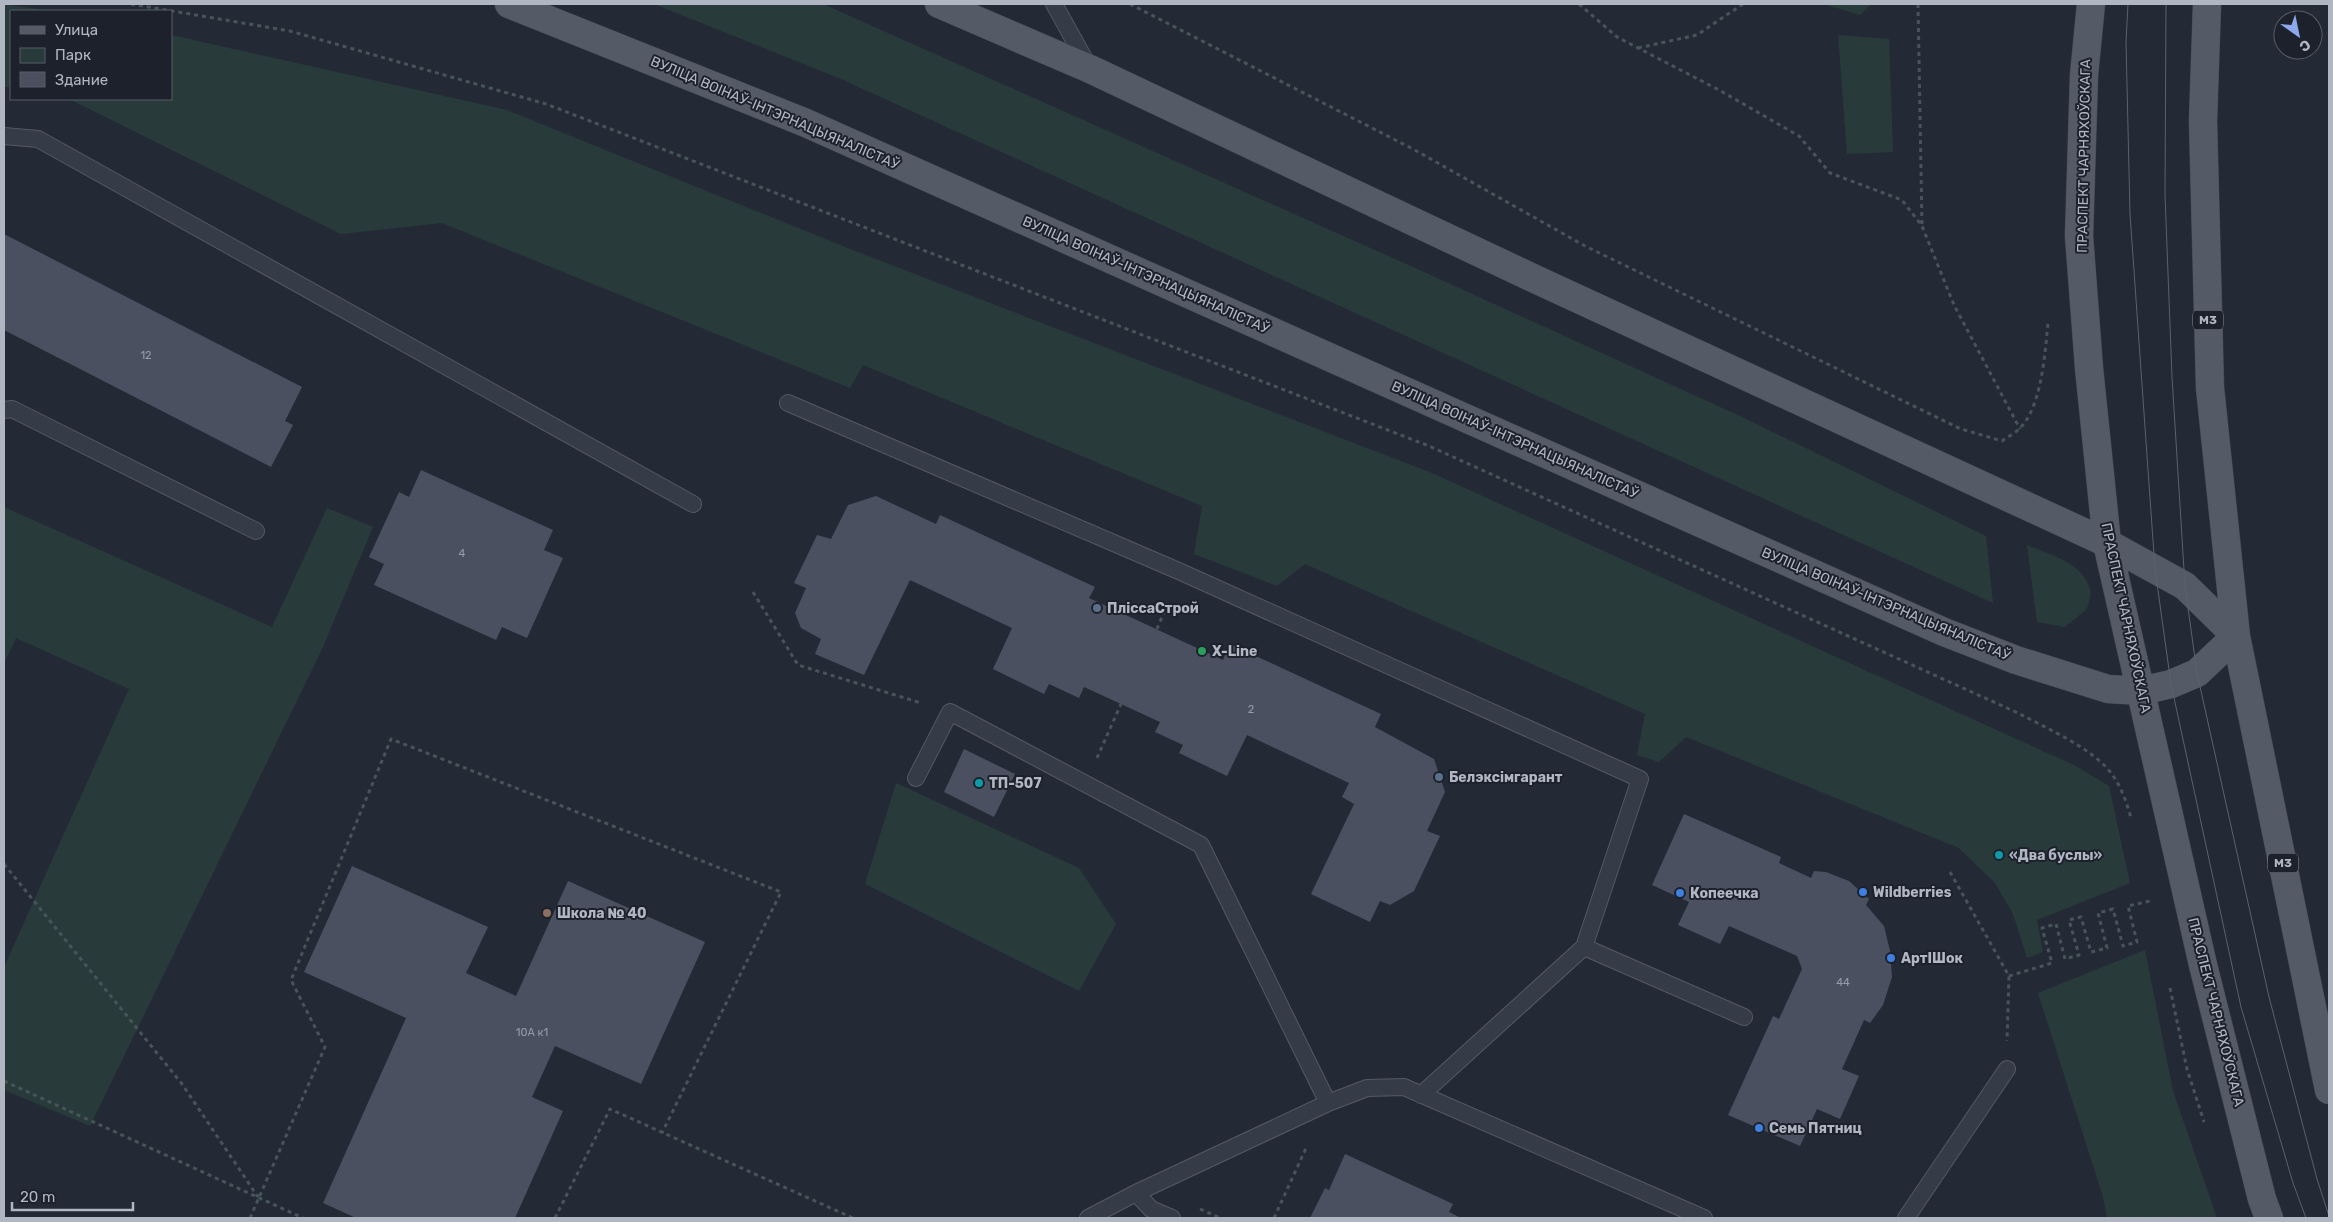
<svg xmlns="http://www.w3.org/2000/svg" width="2333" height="1222" font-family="Rubik,sans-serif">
  <rect width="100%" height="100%" fill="#232a36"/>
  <path fill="#293a3b" d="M4,4L51,11H11V87H4Z
    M654,4H823L1413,267L1742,417L1986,536L1993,603L841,79Z
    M1824,4H1871L1860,15Z
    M171,35L507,110L850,249L1432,473L2076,766L2109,786L2130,883L2037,920L2043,952L2027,958L2013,914L1995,883L1959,848L1686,737L1659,762L1637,755L1645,714L1305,564L1277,586L1194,554L1202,506L863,365L850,388L442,223L341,234L69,99H171Z
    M1838,35L1889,39L1893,152L1847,154Z
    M4,507L272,627L327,508L373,527L323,647L90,1126L4,1090V967L129,689L16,638L4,664Z
    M2027,545C2050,555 2084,563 2090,590C2092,595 2088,604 2087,609L2065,627L2037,622Z
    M896,783L1079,868L1116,924L1079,991L865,884Z
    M2145,950L2173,1091L2217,1218H2107L2103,1197L2038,993Z"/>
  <path fill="#4a5060" d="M4,234L302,387L285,421L293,425L271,467L4,330Z
    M421,470L553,530L544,550L563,558L527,638L502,627L496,640L374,585L384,564L369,557L399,492L409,497Z
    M876,496L936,524L940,515L1095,587L1089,598L1223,660L1230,644L1381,714L1375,727L1434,759L1445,792L1427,831L1440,836L1414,891L1390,905L1380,901L1370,922L1311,894L1354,804L1342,797L1349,783L1247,735L1227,776L1179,753L1183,745L1155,732L1160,722L1084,687L1079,698L1049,684L1044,694L993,669L1012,628L910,580L864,675L815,654L821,639L801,628L795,613L806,588L794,583L817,535L831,539L848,505Z
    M964,749L1015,774L994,817L944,792Z
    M1684,814L1781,857L1779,863L1811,878L1814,871L1826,872L1849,881L1869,899L1866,905L1884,926L1890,951L1892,977L1883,1005L1870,1023L1864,1020L1842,1069L1859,1076L1840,1119L1817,1109L1800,1146L1728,1115L1773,1016L1779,1019L1802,969L1797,956L1729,926L1720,944L1678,925L1689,902L1652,885Z
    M352,866L488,927L466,973L516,996L568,881L705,942L641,1084L555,1046L532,1097L563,1111L515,1218H356L323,1203L406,1018L304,972Z
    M1345,1154L1453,1204L1449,1212L1461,1218H1310L1325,1188L1329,1190Z"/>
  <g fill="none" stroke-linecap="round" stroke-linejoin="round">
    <defs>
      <path id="lane" d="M1054,4L1090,69
        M4,136L38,139L693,504
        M788,403L1181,572L1640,779L1584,947L1421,1095
        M4,410L12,409L256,531
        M916,778L950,712L1201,845L1328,1103
        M1584,947L1744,1017
        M1136,1193L1151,1209L1172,1218
        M1088,1218L1136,1193L1328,1103L1367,1088L1404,1087L1704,1218
        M1906,1218L2007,1069"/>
      <path id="primary" d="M509,4L806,123L1944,632L2016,660L2108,689L2141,691L2171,684L2197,673L2236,636
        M939,4L1090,69L1535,279L2107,543L2185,586L2236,636
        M2091,4L2084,75L2079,236L2089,368L2107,543L2203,965L2262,1199L2269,1218
        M2207,4L2203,121L2210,388L2236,636L2329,1090"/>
    </defs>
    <use href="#lane" stroke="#545965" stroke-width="18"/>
    <use href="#primary" stroke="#404550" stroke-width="29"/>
    <path stroke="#475559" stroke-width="3" stroke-dasharray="4 4" stroke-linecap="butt" d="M131,4L290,31L546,104L1429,446L2018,713C2046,728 2083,744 2105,766C2119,780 2126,800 2131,818
      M1130,4L1413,149L1585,246L1961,429L2002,441C2007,437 2014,434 2018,430C2042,409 2045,352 2048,323
      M1579,4L1617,37L1719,90L1799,136L1830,173L1902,200L1922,226L1954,305L2020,429
      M1918,4L1922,225
      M1638,48L1697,35L1743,4
      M753,592L798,665L921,703
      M1157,629L1169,600
      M1097,758L1121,704
      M4,864L182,1084L258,1197
      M1950,872L2009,976L2007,1041
      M2009,976L2052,963L2042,928L2056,924L2065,959L2079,955L2069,920L2081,917L2091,952L2107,948L2098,913L2113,909L2123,946L2137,942L2128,906L2150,901
      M2170,988L2187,1069L2204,1122
      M4,1081L303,1218
      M1200,1209L1220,1218
      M250,1218L325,1047L291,980L391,739L781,892L662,1133
      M555,1218L610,1109L853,1218
      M1274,1218L1307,1146"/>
    <use href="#lane" stroke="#363c47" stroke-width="16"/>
    <use href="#primary" stroke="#545b67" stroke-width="28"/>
    <path stroke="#5b6170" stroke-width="1" d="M2128,4L2126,42L2130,214L2155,569L2171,684L2241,1007L2293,1183L2306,1218
      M2166,4L2165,195L2172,377L2185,586L2197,673L2269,997L2317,1179L2329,1216"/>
  </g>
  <g fill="#5c6f8a" stroke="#1c212c" stroke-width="2">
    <circle cx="1097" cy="608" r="5"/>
    <circle cx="1439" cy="777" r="5"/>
  </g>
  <circle fill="#2e9e5b" stroke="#1c212c" stroke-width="2" cx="1202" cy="651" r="5"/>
  <g fill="#0f9aa8" stroke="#1c212c" stroke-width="2">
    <circle cx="979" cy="783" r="5"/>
    <circle cx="1999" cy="855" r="5"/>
  </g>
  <g fill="#3f7fe0" stroke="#1c212c" stroke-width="2">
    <circle cx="1863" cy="892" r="5"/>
    <circle cx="1680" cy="893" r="5"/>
    <circle cx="1891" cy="958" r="5"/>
    <circle cx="1759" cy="1128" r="5"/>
  </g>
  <circle fill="#8d6e63" stroke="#1c212c" stroke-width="2" cx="547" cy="913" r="5"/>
  <g text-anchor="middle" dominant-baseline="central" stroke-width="4" stroke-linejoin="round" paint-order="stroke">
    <g font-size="11" fill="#979caa">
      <text x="146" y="355">12</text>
      <text x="462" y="553">4</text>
      <text x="1251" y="709">2</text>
      <text x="1843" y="982">44</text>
      <text x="532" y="1032">10А к1</text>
    </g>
    <g fill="#1c212c" stroke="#848996" stroke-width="1">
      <rect x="2193" y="310.5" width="30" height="19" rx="4"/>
      <rect x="2268" y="853.5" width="30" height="19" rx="4"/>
    </g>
    <g font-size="12" font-weight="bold" fill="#b1b6c3">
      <text x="2208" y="320">М3</text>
      <text x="2283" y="863">М3</text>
    </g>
    <g font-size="14" fill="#b1b6c3" stroke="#1c212c">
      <text transform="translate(775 113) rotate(23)">ВУЛІЦА ВОІНАЎ-ІНТЭРНАЦЫЯНАЛІСТАЎ</text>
      <text transform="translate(2084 156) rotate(-89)">ПРАСПЕКТ ЧАРНЯХОЎСКАГА</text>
      <text transform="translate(1146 275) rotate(24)">ВУЛІЦА ВОІНАЎ-ІНТЭРНАЦЫЯНАЛІСТАЎ</text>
      <text transform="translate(1515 440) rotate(24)">ВУЛІЦА ВОІНАЎ-ІНТЭРНАЦЫЯНАЛІСТАЎ</text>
      <text transform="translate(1886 604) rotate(23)">ВУЛІЦА ВОІНАЎ-ІНТЭРНАЦЫЯНАЛІСТАЎ</text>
      <text transform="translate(2126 618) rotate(78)">ПРАСПЕКТ ЧАРНЯХОЎСКАГА</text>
      <text transform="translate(2216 1012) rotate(76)">ПРАСПЕКТ ЧАРНЯХОЎСКАГА</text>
    </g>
    <g font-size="14" font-weight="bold" fill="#b1b6c3" stroke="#1c212c" text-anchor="start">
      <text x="1107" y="608">ПліссаСтрой</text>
      <text x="1212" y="651">X-Line</text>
      <text x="1449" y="777">Белэксімгарант</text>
      <text x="989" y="783">ТП-507</text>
      <text x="2009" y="855">«Два буслы»</text>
      <text x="1873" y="892">Wildberries</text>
      <text x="1690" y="893">Копеечка</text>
      <text x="557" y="913">Школа № 40</text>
      <text x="1901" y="958">АртIШок</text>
      <text x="1769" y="1128">Семь Пятниц</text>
    </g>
  </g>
  <rect width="2333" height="1222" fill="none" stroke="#b1b6c3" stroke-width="10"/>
  <rect x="10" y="10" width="162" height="90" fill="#1c212c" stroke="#585d68"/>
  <rect x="20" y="26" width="25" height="8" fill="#545b67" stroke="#585d68"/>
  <text x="55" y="35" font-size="15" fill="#b1b6c3">Улица</text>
  <rect x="20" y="48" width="25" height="15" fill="#293a3b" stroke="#585d68"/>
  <text x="55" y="60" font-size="15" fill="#b1b6c3">Парк</text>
  <rect x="20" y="72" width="25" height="15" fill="#4a5060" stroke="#585d68"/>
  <text x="55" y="85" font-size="15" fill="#b1b6c3">Здание</text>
  <g transform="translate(2298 35) rotate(147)"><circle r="24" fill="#1c212c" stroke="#585d68"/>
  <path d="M0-4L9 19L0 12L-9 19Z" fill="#8da9ec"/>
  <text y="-8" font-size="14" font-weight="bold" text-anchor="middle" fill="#b1b6c3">С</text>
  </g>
  <path d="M12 1202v8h121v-8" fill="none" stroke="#b1b6c3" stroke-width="2.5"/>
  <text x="20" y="1202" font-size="15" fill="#b1b6c3" stroke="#1c212c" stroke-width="4" paint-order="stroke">20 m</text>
</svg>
